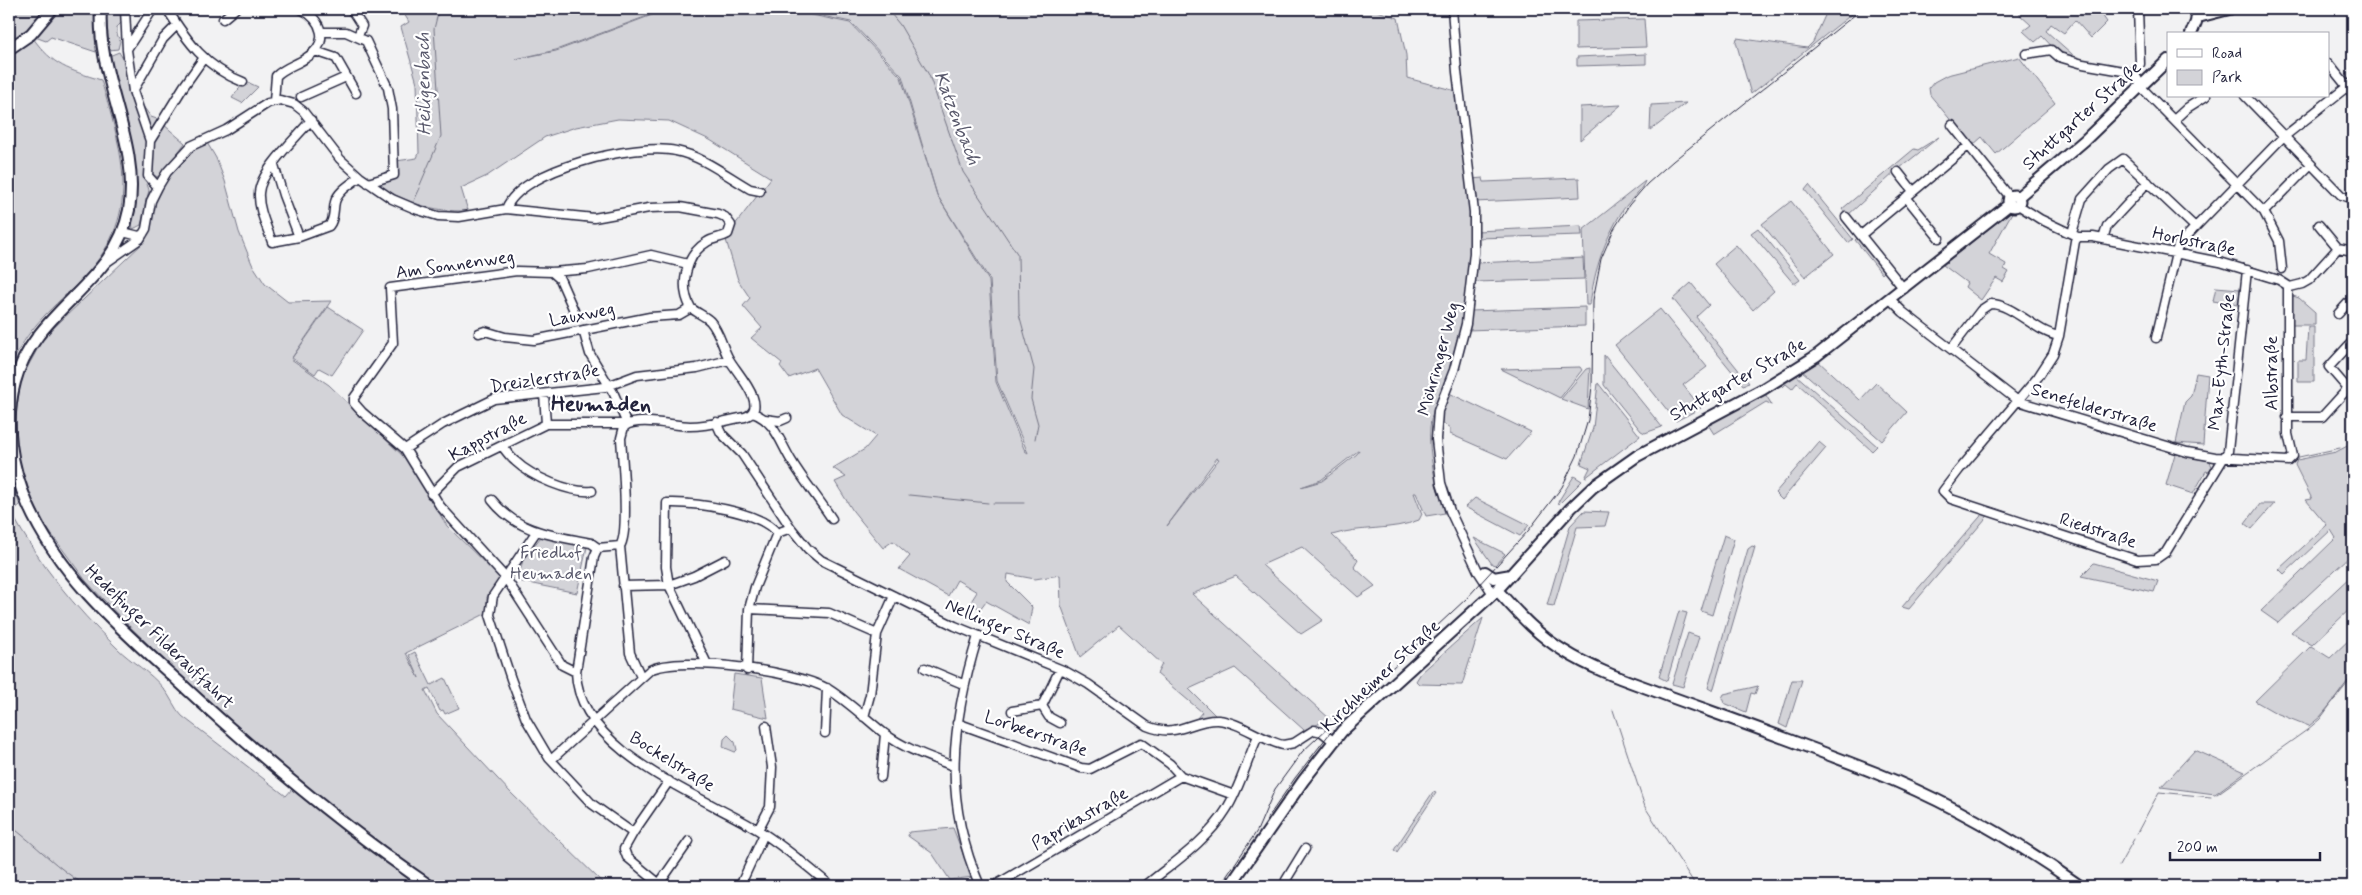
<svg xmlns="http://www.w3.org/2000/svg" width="2362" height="895" font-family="Mynerve,sans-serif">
  <rect width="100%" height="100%" fill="#f2f2f3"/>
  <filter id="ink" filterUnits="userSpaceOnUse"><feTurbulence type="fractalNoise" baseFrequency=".02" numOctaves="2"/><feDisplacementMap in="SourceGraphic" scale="10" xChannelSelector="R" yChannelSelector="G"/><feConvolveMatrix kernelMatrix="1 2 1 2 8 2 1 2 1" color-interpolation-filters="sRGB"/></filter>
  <g filter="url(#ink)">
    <path fill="#d3d3d8" stroke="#7a7a8a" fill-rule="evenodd" d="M9,9H48L27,33L9,45Z
      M58,9H95L96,52L51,37L46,41L35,37Z
      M106,9H122V22L117,27V34L120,41L118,49L109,50Z
      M401,9H666L556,50L516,59L556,51L668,9H783L850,23L901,77L937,195L989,281L996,382L1025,451L1028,453L997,381L990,280L937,195L902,76L851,22L789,9H1372L1398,18L1406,55L1407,78L1456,91C1463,148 1476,208 1470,265C1467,298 1462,331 1452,362C1446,384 1432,404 1430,427C1428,455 1436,486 1445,513L1426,516L1416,493H1414L1422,514L1419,520C1392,531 1360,526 1332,535L1358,560L1354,567L1375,586L1358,597L1302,547L1262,565L1323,620L1301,634L1236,576L1192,594L1330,719L1304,730L1235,668L1189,689L1216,716L1199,721L1197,718L1202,712L1157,674L1162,664L1119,625L1080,657L1061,605L1060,575L1035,579L1008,574L1007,582L1032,607L1029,625L986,601L980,609L970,603L977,592L957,580L948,596L899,569L910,556L893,541L883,548L853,511L835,482L846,477L833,468L865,449L876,436L842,415L815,368L789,378L780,366L782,363L751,338L762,328L743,306L750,298L738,280L726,240L731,236L734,226L771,178L710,140L669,121L618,119L576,127L545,137L487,176L461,188L468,211C432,212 404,202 375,183L395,177L396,161L417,158L419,153L417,83L401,27L409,22ZM1359,450L1357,454L1322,481L1301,487L1321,480ZM1217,458L1219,459L1167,526Z
      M1828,9L1857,10L1751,94L1736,42L1737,38L1807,48L1813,42Z
      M2020,9H2107L2102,15L2107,22L2091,38L2075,20L2064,33L2051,24L2046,31L2072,54L2074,59L2060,55L2042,36L2035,42L2023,31L2031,25L2020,15Z
      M1644,19L1646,47L1576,49V21Z
      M33,38C53,66 69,70 101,80C126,165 144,221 72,289C43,316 23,334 9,372V139L11,131L9,130V55Z
      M119,52L126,64L134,107L146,135L145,178L149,190L141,225L133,229L109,56Z
      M1646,54V64L1577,66V57Z
      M2019,57L2055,103L1996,154L1982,137L1972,146L1930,95L1929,88L1934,82L1947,75Z
      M245,81L258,87L242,103L232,98Z
      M1686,103L1650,131L1651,105Z
      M142,105L151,117L160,120L150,136Z
      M1621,105L1580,140V107Z
      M163,124L185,143L161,175L157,177L151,173L153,145Z
      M1939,137L1895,172L1847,216L1842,209L1914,149L1918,150Z
      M206,141L216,158L225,181L239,232L252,264L265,284L288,302L331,301L291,359L329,385L406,459L447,526L500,578L487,597V613L406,653L419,678L409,655L415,652L431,685L445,678L459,708L445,714L443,710L440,711L429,688L425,690L437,714L511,793L606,886H442L417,870L313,793L183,678L122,619L86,581L44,524L33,502L17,455L14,427L21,379L44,337L145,241L155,199L163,185L184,157Z
      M1483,178L1484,182L1579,178L1580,197L1475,202L1472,179Z
      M1645,181C1643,189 1629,201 1623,210C1604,240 1594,271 1590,305H1586L1583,230Z
      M1809,185L1853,239L1848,243L1805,190Z
      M1791,201L1834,254L1805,277L1762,224Z
      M2014,209L1989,254L2006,264L2004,269L2009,272L2003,282L1996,278L1981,300L1965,287L1967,283L1943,265Z
      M1581,226L1582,235L1477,238V231Z
      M1758,228L1800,280L1794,284L1751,233Z
      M1859,236L1886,270L1882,274L1855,240Z
      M1736,245L1774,291L1753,310L1714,264Z
      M1583,258L1584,279L1474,282L1476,263Z
      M1691,283L1709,305L1696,317L1749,383L1743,385L1673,299Z
      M2216,287L2240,289L2238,305L2213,301Z
      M2293,296L2299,298L2315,312V325H2292L2290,298Z
      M328,307L363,330L332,375L319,368L315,374L292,358Z
      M1585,307V326L1467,330L1471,311Z
      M1660,309L1707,367L1683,385L1701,408L1676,421L1615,345Z
      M2308,327H2314V382H2298V360H2306Z
      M1604,355L1662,427L1645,433L1641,431L1604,385Z
      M1817,360L1860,400L1876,383L1907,412L1882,441L1801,370Z
      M1580,367L1582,370L1560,398L1501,369Z
      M1590,368L1588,409L1561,399L1586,369Z
      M2196,373L2208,375L2203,445L2176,443L2185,402L2191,396Z
      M1795,374L1877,446L1872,451L1797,383L1792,389L1786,384L1783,387L1779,383Z
      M1598,383L1640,436L1585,478L1590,468L1581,464L1593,428Z
      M1447,392L1531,432L1507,459L1450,434V428L1440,421Z
      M1764,392L1772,405L1766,402L1714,434L1707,423Z
      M1819,442L1826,448L1782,500L1775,493Z
      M2353,443V563L2349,557L2278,623L2261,611L2336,538L2331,530L2284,574L2279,569L2327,525L2306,500L2312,499L2295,465L2297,460L2336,452Z
      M2175,454L2210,461L2212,467L2209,472L2206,471L2193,494L2166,485Z
      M1574,476L1582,481L1559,504L1558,502Z
      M9,477L20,505L11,512C39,564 74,607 117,648C131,662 150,672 163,688C171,697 174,708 182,716L286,796L292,789L420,886H9Z
      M1475,498L1529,525L1520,536L1465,507Z
      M2260,504H2274L2252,529L2245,524Z
      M1986,510L1991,512L1909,609L1902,607Z
      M1584,511L1609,512L1605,526L1577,527L1554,606L1547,605L1570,526Z
      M1724,535L1734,539L1712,615L1701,611Z
      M541,537L587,547L577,593L518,581L523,559Z
      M1474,538L1504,553L1505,554L1495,565L1492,564Z
      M1752,546L1755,547L1713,691L1708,688L1748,549Z
      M2094,563L2158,581L2154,592L2081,576Z
      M2353,574V606L2312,645L2291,632Z
      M1679,611L1687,613L1667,681L1659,677Z
      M1483,618L1462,685L1419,684L1416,681L1421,673Z
      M1688,633L1699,637L1683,687L1672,684Z
      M2353,636V677L2320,717L2309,726L2276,713L2255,701L2311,646L2330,658Z
      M734,674L762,678L768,718L730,709Z
      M1792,680H1802L1787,728L1779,724Z
      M1758,686L1755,694L1751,693L1746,712L1724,703L1722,698L1724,694Z
      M728,735L735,742L737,750L735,752L723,747L724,739Z
      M2195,750L2245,772L2215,794L2161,787Z
      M1433,792L1436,793L1397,852L1394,850Z
      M953,828L972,877L950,880L932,853L908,836L909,832Z"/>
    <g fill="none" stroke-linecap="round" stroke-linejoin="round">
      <path stroke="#727282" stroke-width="1" d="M887,9L900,25L929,75L963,172L1018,255L1019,314L1034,369L1031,399L1038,424L1035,439
        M420,185L441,136L434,29L439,9
        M414,201L420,188
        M2299,457L2340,448
        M909,495L988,503
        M993,503H1024
        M1613,710L1645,807L1696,886
        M2217,794L2307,730L2320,719L2353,674
        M9,825C36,844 58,870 87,886
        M2137,833L2159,792L2211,797
        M2119,866L2134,839"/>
      <defs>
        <path id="minor" d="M125,9L127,50L133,91L150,141L148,176L158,187
          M167,9C187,41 206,68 243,82
          M351,9L362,26L358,36
          M1452,9L1457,72L1474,212V253L1466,324L1454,370L1438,411L1436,439L1441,483L1450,511L1478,571L1493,594
          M223,19L235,9
          M321,32H346L366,41L388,88L392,109L394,175L368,183
          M127,49L153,9
          M315,51L336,58L356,93
          M2026,54L2051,50L2059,57L2083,64L2134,73
          M2328,63L2353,94
          M2134,73L2143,89L2264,212L2279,241L2282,269
          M2134,73L2140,64L2138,9
          M133,91L163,39L177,25
          M2245,96L2341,195L2353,199
          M301,97L346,77
          M274,101L276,76C285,67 296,65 306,58C331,43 322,20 301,9
          M311,120C297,137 260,171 259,193C258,209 267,227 272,242L299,237L329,226C335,219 333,210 335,202C338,191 351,184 360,177
          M2174,120L2187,108L2206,96
          M1952,125L2010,197
          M150,141L184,86L203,59
          M274,165L283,195L299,237
          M1898,172L1913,191
          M1906,197L1939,238
          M2018,205L2040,219L2078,237H2093L2220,262L2279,280L2290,287L2302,284L2309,280L2338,248L2353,251
          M506,209C520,169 637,142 676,151C702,156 727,176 750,189L760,191
          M2264,212L2311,164
          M1846,217L1904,289
          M2319,225L2338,248
          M123,232L139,236L143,234
          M2072,233L2082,199L2109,169L2123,159L2195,227
          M1861,235L1968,146
          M2078,237L2075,241L2059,336L2053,354L2038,377L1959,470L1943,491L1951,499L2137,560L2156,559L2166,552L2228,451L2247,270
          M2103,239L2107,226L2148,182
          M107,262L140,239L146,229L151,201L158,187L167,172L191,146L226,130L268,103L280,100L294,104L303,111L340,159L360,177L392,199L418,210L438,216L459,217L506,209L594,218L649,208L680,207L718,214L725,217L731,225L728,234C721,238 713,238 707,242C685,255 679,287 691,308C697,313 705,316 710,321C720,332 722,347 729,359C736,372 771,408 745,417C727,420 709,426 690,426C675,426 636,416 624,427L621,438C622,458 630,532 620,546
          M552,272L560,279L575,313
          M1890,299L1903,312L2018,401L2187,452L2215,457L2288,461L2293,456L2288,434V286
          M2338,314L2348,303L2353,307
          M583,330L590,354L614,394L627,424
          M479,333L485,331L505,337L534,340L650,317L679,315L691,308
          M2156,338L2178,245L2281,139L2353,82
          M1951,349L1981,310L1990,304C2012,303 2035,332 2059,336
          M2348,389L2329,367L2351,343
          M544,394L546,424
          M753,413C775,421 780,442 791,460C803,480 819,499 832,519
          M2287,417H2322L2353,383
          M765,419L780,421L787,418
          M716,422L721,433L742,454L791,528L808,549L821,560L955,626L1065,671L1088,684L1147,726C1179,739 1190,719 1218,720C1240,722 1261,740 1283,745L1294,743L1314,730L1322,732L1333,741
          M502,446C506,451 510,457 515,461C532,477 569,493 592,491
          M405,449L443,424L494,399L605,387L637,375L697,368L729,360
          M431,494L458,467L546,424H627
          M492,500C518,533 552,535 591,543L598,548
          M536,532L493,596L490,615L511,679L526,719L549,758L592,804L633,833
          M620,546L598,548L594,557L576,672C578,751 700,795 758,830C784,846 808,867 831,886
          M620,546L630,653L641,677
          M623,586L669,585L694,576L725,560
          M749,609L829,613L877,634
          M978,636C951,724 942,799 980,886
          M707,664L669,585L666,567L667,503C694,502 760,511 777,533
          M925,668L963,684
          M747,670L749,609L755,587L777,533L791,528
          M576,672L562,665L505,577L440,506L405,449L362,412L354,403V398L393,343L390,288L517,271L552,272L588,269L651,255L688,264
          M1042,706L1049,717L1060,723
          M1012,711L1042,706L1060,669
          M864,717L870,695L877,634L894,596
          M957,723L1081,768L1090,769L1141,743L1170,764L1181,776L1234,795
          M825,733L827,688
          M551,760L650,670C682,655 797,671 828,689C849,702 866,719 885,734C905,749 930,757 953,766
          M881,777L885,734
          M758,830L770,807L772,767L766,726
          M659,884L689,841
          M662,886L627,857L624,849L633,833L669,781
          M740,886L764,834
          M994,886L1181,776
          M1145,886C1173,863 1207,841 1226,810C1240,788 1247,760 1258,736
          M1291,886L1286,880L1305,849"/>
        <path id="major" d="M101,9C96,77 141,142 129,210C115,285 34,309 15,382C4,423 11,467 28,505C60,577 121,629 178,681C258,755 340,825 430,886
          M2198,17L2229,9
          M2191,34L2196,22L2198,9
          M9,49L31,34L52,9
          M2008.5 201a5.5 5.5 0 1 1 11 0a5.5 5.5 0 1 1-11 0Z
          M2018,197L2085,140L2168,60
          M1485,572L1494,578L1511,575
          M1497,590C1518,613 1537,635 1564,651C1597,672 1635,683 1671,697C1740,722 1808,746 1876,773C1949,802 2016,841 2080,886
          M1230,886L1303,781L1342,731L1497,590L1571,508L1593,487L1637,456L1763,389L1816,356L2010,204"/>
      </defs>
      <use href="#minor" stroke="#22223b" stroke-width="11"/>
      <use href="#major" stroke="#22223b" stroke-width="14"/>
      <use href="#minor" stroke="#fff" stroke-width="8"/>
      <use href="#major" stroke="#fff" stroke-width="10"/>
      <path stroke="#22223b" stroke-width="1" d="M1267,819L1295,778L1330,733
        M1220,886L1257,831L1275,789L1302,752L1466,599L1528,531L1562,487L1577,456L1588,420L1592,386L1593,300L1601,259L1614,229L1629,205L1647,184L1673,161L1862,9"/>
    </g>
  </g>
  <g text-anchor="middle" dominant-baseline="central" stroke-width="4.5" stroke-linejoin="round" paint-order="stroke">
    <g font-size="18" fill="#22223b" stroke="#fff">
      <text transform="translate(2082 116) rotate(-42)">Stuttgarter Straße</text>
      <text transform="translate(2194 242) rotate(12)">Horbstraße</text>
      <text transform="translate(455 265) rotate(-8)">Am Sonnenweg</text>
      <text transform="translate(582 315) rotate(-11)">Lauxweg</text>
      <text transform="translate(1439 359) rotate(-75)">Möhringer Weg</text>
      <text transform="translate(2222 362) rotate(-84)">Max-Eyth-Straße</text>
      <text transform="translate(2272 373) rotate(-90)">Albstraße</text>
      <text transform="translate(545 379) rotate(-9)">Dreizlerstraße</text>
      <text transform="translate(1738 380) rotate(-29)">Stuttgarter Straße</text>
      <text transform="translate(2094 408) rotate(17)">Senefelderstraße</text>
      <text transform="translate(488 437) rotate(-28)">Kappstraße</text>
      <text transform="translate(2098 531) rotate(18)">Riedstraße</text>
      <text transform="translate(1005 629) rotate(23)">Nellinger Straße</text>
      <text transform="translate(159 637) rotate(44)">Hedelfinger Filderauffahrt</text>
      <text transform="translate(1381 676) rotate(-43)">Kirchheimer Straße</text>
      <text transform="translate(1036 734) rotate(19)">Lorbeerstraße</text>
      <text transform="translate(672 762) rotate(32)">Bockelstraße</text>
      <text transform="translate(1080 819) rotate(-30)">Paprikastraße</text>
    </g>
    <g font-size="18" fill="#57576a" stroke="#fff">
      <text x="551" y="553">Friedhof<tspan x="551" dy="21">Heumaden</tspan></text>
    </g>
    <g font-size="19" font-style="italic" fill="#58586b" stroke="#fff">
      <text transform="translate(424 84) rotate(-91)">Heiligenbach</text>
      <text transform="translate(957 118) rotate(69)">Katzenbach</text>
    </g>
    <g font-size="22" font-weight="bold" fill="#22223b" stroke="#fff">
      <text x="601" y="405">Heumaden</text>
    </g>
  </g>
  <rect width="2362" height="895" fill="none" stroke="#fff" stroke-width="30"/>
  <rect x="15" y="15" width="2332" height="865" fill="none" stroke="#22223b" stroke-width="2" filter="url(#ink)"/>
  <rect x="2167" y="32" width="162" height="65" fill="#ffffff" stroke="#a7a7b1"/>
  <rect x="2177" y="49" width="25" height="8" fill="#ffffff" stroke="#a7a7b1"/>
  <text x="2212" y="58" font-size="15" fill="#22223b">Road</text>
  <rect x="2177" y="70" width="25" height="15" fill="#d3d3d8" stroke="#a7a7b1"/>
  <text x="2212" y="82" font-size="15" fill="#22223b">Park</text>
  <path d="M2170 852v8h150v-8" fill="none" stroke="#22223b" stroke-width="2.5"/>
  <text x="2177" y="852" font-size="15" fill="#22223b" stroke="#ffffff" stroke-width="4" paint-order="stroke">200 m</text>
</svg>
